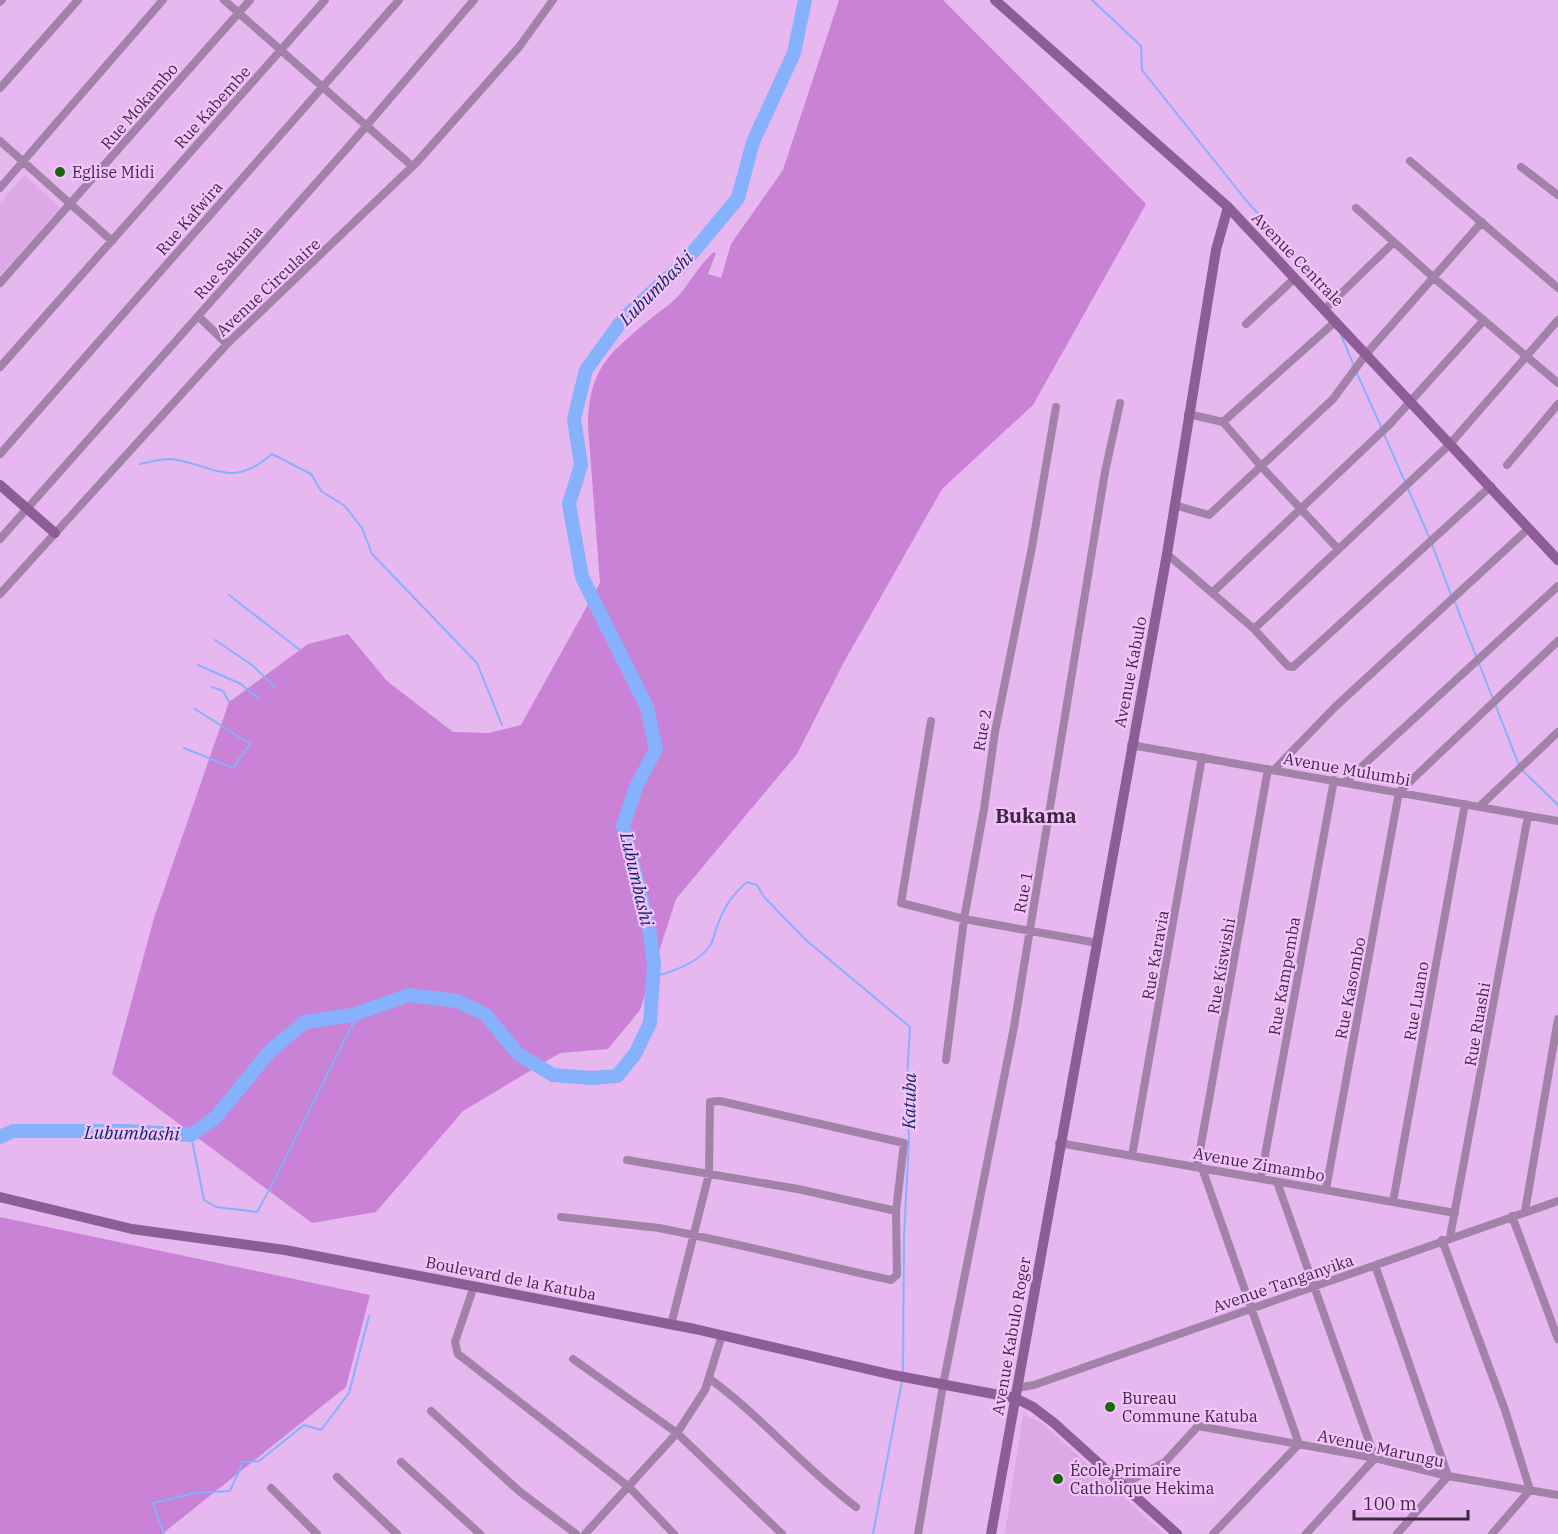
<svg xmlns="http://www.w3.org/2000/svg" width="1558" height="1534" font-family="'IBM Plex Serif',serif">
  <rect width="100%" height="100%" fill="#e7b7f0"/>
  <path fill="#dca8e6" d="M25,175L60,208L0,275V203Z
    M1023,1414L1042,1423L1164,1534H1005Z"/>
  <path fill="#c982d6" d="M839,0H943L1146,204L1033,405L942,489L844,662L797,754L676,899L640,1010L608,1049L560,1053L463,1111L376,1212L312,1223L112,1074L154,918L229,702L308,644L348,634L387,681L453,732L489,733L521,725L600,583L588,426C589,366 611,352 654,316C662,310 672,303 679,295C692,280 699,265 714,252L716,253L708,274L721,278L731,244L783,170Z
    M0,1217L370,1295L346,1387L162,1534H0Z"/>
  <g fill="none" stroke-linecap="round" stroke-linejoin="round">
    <path stroke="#86b1fc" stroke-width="2" d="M1092,0L1141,46L1142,70L1245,199L1322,286L1328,302
      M1341,335L1354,366
      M1356,371L1382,429
      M1384,434L1430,539
      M140,464C150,462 162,458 172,459C216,466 232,489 272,454L311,474L321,491L345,506L362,528L372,554L477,663L502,725
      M1432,544L1451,595
      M229,595L300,650
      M1454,600L1519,765
      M215,640L252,665L275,687
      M198,665L241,684L259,699
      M212,687L223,691L229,702
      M184,748L233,768L250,744L195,709
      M1522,770L1558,805
      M653,977C672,972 698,963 710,946C714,939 715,931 718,924C724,906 733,894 747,882L757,885L764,897L806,940L910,1027L907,1078L909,1141L904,1235L903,1372
      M191,1135L204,1200L216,1207L257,1212C294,1147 323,1078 359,1013
      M164,1534L153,1503L195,1493L230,1491L243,1462L259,1461L304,1425L321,1430L349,1393L369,1316
      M873,1534L902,1381"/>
    <path stroke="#86b1fc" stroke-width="14" d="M0,1137L13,1131H127L191,1135L216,1117L270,1051L305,1022L352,1015L409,995L457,1001L485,1014L518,1054L553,1075L591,1078L617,1076L635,1054L650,1023L654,965L649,927L623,826L636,787L656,749L647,707L582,577L569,504L581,465L574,419L586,370L623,319L684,263L738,198L753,142L794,53L805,0"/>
    <path stroke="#a282a8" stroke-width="8" d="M224,0L412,166
      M0,2L2,0
      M0,88L78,0
      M0,141L112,241
      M1410,161L1558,288
      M1521,167L1558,195
      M0,188L163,0
      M1356,208L1434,278L1558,383
      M0,283L250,0
      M1325,309L1394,242
      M198,316L227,344
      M1246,324L1295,278
      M0,367L325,0
      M1188,414L1223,422L1260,465L1338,549
      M1223,422L1336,321
      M0,454L399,0
      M1507,465L1558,404
      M1174,505L1209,515L1333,399L1367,353L1482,222
      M0,539L350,145L474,0
      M1167,554L1254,629L1288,666L1293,667L1491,486
      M1213,592L1390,424L1484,320
      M0,594L227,344L417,162L519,47L553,0
      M1254,629L1450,444L1558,320
      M931,721L901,903L964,919L1098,943
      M1131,745L1558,821
      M1274,770L1335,707L1529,528
      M1345,782L1558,586
      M1480,806L1558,732
      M946,1060L964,919L984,809L995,732L1032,547L1056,407
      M1059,1143L1455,1213
      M1132,1156L1202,757
      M627,1160L798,1189L896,1211
      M1197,1167L1268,769
      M1202,1168L1299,1444L1213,1534
      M1261,1177L1334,780
      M1277,1182L1375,1458L1306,1534
      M1326,1189L1399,792L1558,641
      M1393,1202L1465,804
      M1525,1211L1558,1019
      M1512,1216L1558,1339
      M561,1217L659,1228C736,1243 813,1263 891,1280L897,1275L896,1211L904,1143L720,1101L710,1102L709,1174L671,1325
      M1450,1237L1528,816
      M1442,1240L1505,1410L1530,1490L1492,1534
      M1375,1265L1448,1476L1397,1534
      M474,1286L455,1342L458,1354L629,1487L674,1534
      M573,1359L677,1433L782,1534
      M710,1379C762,1417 804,1468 856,1507
      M1017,1388L1034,1385L1558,1201
      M431,1411L519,1491L576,1534
      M401,1462L480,1534
      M337,1477L397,1534
      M1122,1485L1165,1462L1198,1426L1375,1458L1448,1476L1558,1495
      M271,1488L317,1534
      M585,1534L677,1433L705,1390L722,1335
      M918,1534L943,1385L1014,1027L1105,472L1120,403"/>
    <path stroke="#8d5d95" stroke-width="10" d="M995,0L1228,207L1558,560
      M0,485L55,533
      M0,1197L132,1229L285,1250L695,1329L893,1375L1015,1398L1033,1407L1054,1423L1177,1534
      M991,1534L1167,554L1216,250L1228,207"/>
  </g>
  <g fill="#186808" stroke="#f5c4fe" stroke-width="2">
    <circle cx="60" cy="172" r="6"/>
    <circle cx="1110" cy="1407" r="6"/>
    <circle cx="1058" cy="1479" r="6"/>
  </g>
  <g text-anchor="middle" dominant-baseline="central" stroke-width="4.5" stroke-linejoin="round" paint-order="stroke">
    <g font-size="16" fill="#3c293f" stroke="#f5c4fe">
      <text transform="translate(139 106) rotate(-49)">Rue Mokambo</text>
      <text transform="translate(212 107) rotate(-48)">Rue Kabembe</text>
      <text transform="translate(189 218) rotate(-49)">Rue Kafwira</text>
      <text transform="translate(1298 259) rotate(46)">Avenue Centrale</text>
      <text transform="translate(228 262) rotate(-48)">Rue Sakania</text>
      <text transform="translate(268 287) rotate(-43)">Avenue Circulaire</text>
      <text transform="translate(1130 672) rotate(-79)">Avenue Kabulo</text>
      <text transform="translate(982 730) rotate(-80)">Rue 2</text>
      <text transform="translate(1347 769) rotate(10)">Avenue Mulumbi</text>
      <text transform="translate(1023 892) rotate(-79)">Rue 1</text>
      <text transform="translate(1155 955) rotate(-80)">Rue Karavia</text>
      <text transform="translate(1221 966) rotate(-80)">Rue Kiswishi</text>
      <text transform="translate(1284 976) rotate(-80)">Rue Kampemba</text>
      <text transform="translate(1350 988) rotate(-79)">Rue Kasombo</text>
      <text transform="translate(1416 1001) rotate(-80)">Rue Luano</text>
      <text transform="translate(1477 1024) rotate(-80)">Rue Ruashi</text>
      <text transform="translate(1259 1164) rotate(10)">Avenue Zimambo</text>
      <text transform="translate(511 1278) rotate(11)">Boulevard de la Katuba</text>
      <text transform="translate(1283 1283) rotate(-19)">Avenue Tanganyika</text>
      <text transform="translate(1011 1336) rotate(-80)">Avenue Kabulo Roger</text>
      <text transform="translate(1381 1448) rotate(12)">Avenue Marungu</text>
    </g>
    <g font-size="16" fill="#3c293f" stroke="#f5c4fe" text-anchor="start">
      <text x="72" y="172">Eglise Midi</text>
      <text x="1122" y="1398">Bureau<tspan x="1122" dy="18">Commune Katuba</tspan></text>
      <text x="1070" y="1470">École Primaire<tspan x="1070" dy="18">Catholique Hekima</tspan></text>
    </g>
    <g font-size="18" font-style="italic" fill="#08275f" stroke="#f5c4fe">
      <text transform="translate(656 288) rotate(-45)">Lubumbashi</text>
      <text transform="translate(637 879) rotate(77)">Lubumbashi</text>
      <text transform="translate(909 1101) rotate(-89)">Katuba</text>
      <text transform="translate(132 1133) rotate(1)">Lubumbashi</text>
    </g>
    <g font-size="20" font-weight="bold" fill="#3c293f" stroke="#f5c4fe">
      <text x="1036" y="815">Bukama</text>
    </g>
  </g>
  <path d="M1354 1510v9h114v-9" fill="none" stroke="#3c293f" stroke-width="3"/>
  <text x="1363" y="1510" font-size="18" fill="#3c293f" stroke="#f5c4fe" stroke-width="4.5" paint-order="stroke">100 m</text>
</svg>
